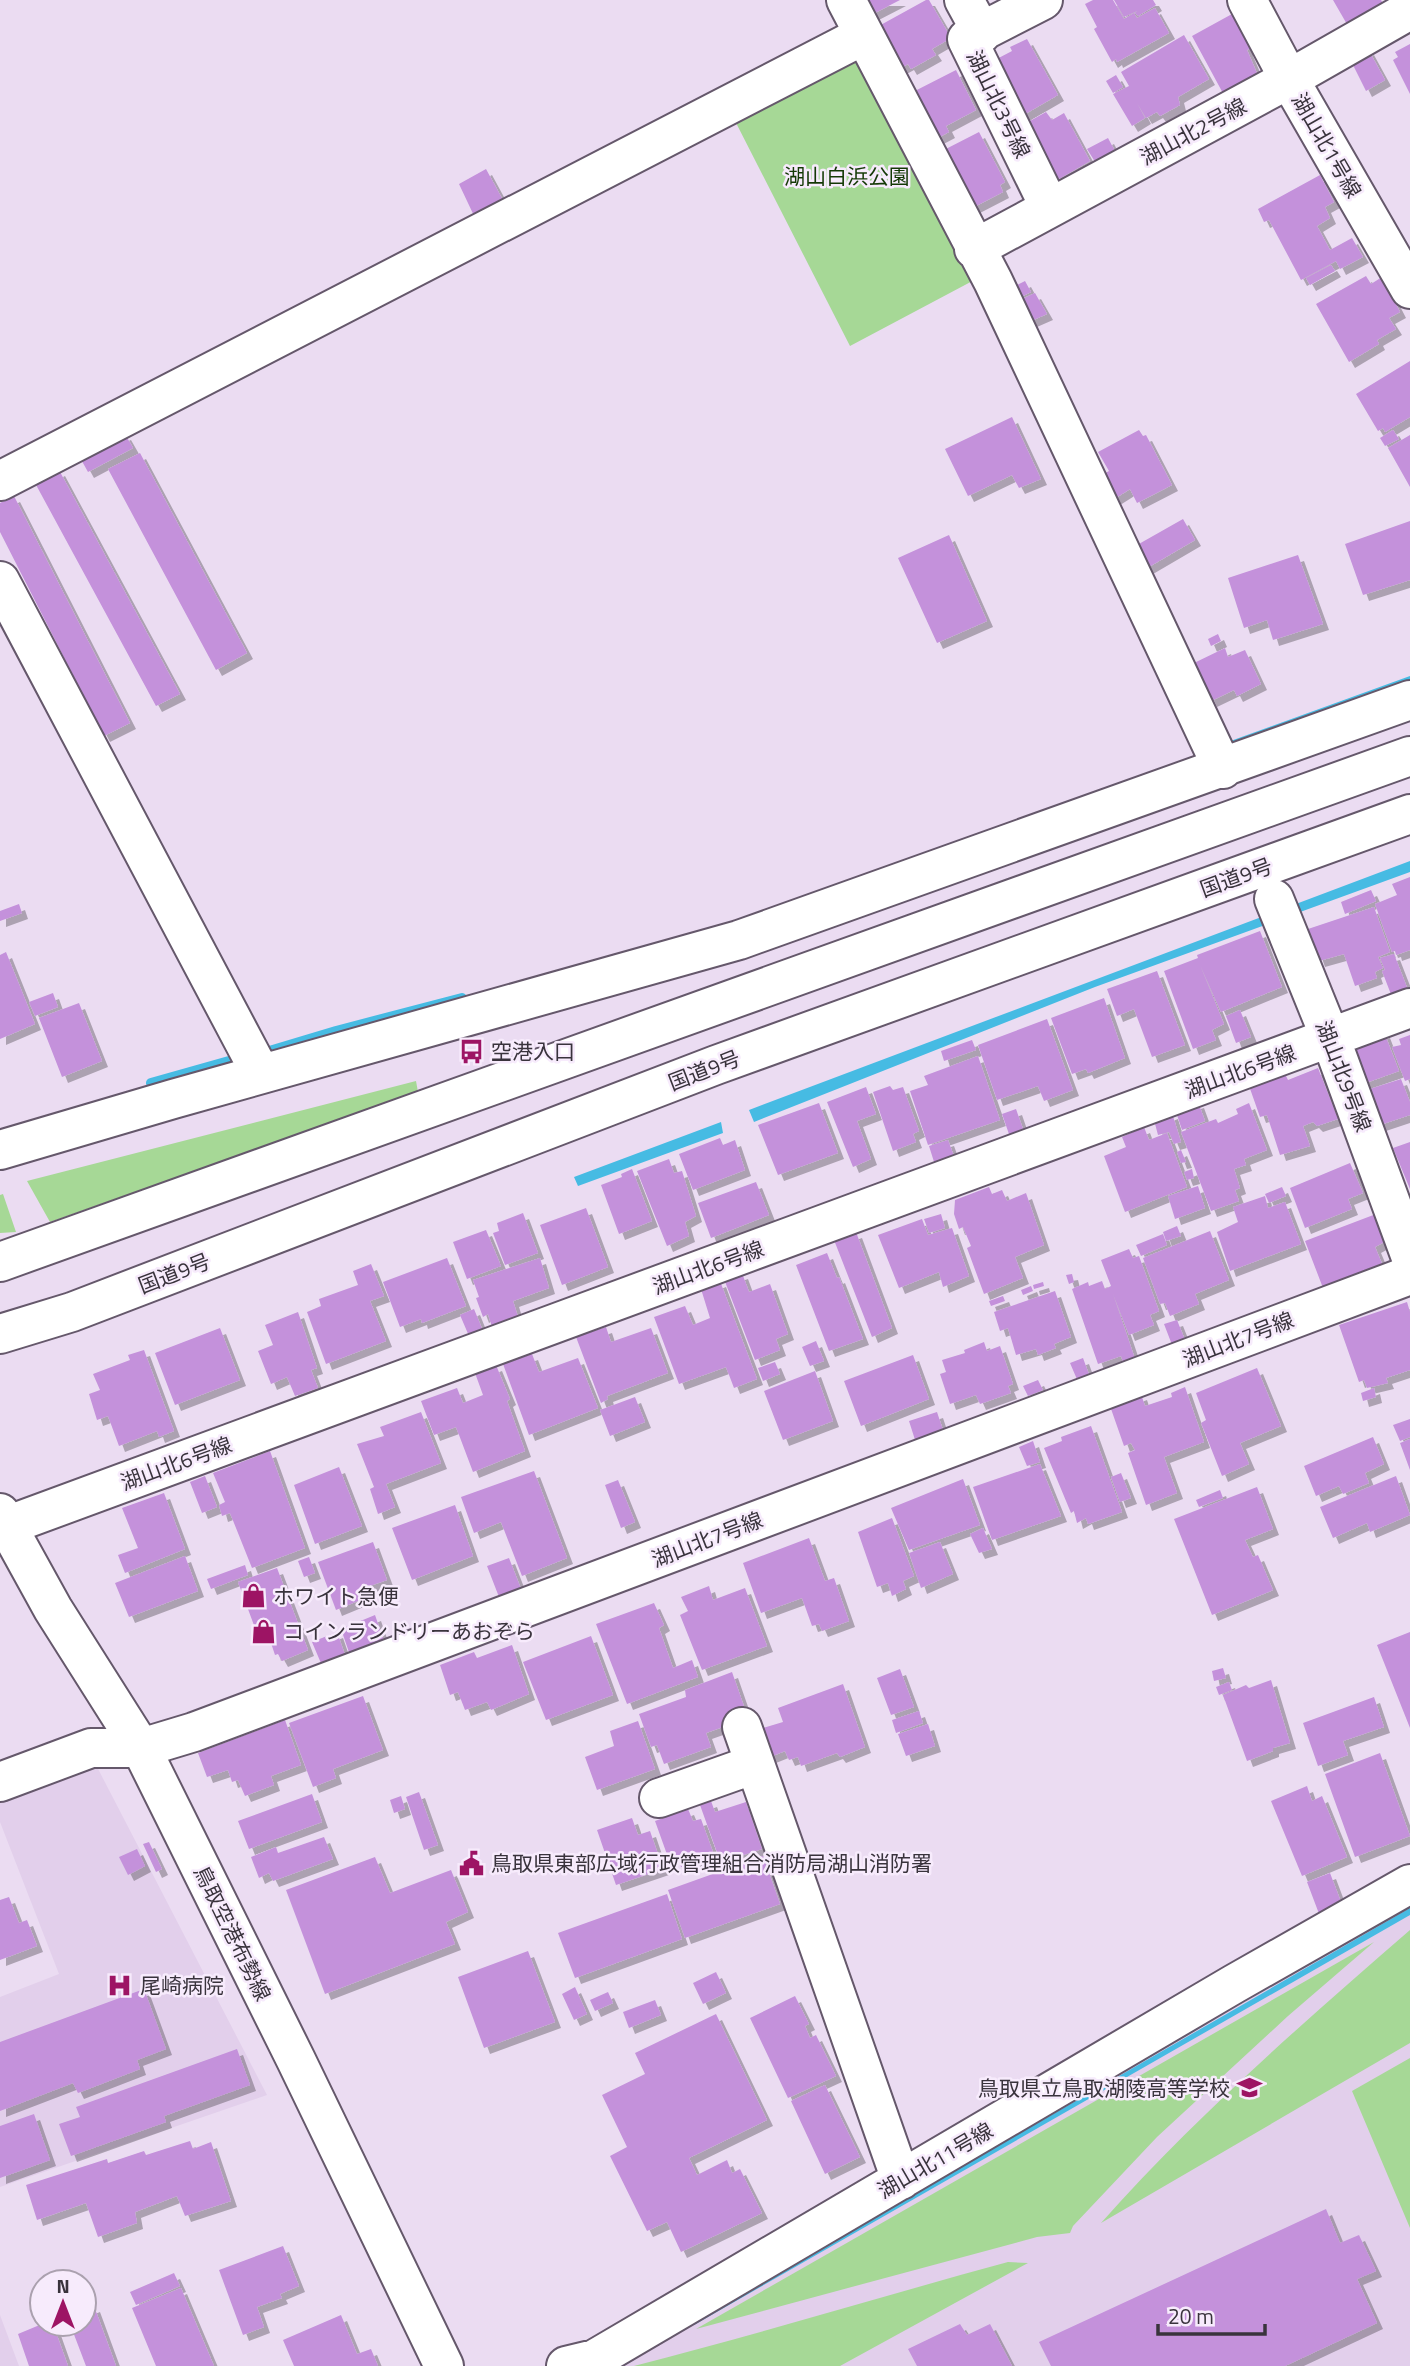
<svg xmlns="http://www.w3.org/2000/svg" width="1410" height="2366" font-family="'Titillium Web','Noto Sans JP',sans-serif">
  <defs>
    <filter id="shadow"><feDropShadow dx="6" dy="6" stdDeviation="0" flood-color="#0004"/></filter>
  </defs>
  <rect width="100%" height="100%" fill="#ebdcf2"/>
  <path fill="#e2cfeb" d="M95,1763L267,2095L0,2187V1997L59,1974L0,1822V1798Z
    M1410,1905V2366H612L1194,2028Z
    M0,2315L19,2366H0Z"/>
  <path fill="#a6d896" d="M850,59L866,63L980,277L850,346L732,115Z
    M416,1081L418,1092L50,1222L27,1181Z
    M3,1194L16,1232L0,1233V1195Z
    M1410,1930V2043L1101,2223C1196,2116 1303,2023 1410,1930Z
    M1374,1942L1288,2016L1157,2137L1073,2226L1070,2233L1037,2237L696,2329Z
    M1410,2058V2228L1352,2091Z
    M1008,2262L1028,2263L840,2366H634C760,2334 883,2296 1008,2262Z"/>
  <path fill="#46bbe3" d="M1410,676V683L1228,749L1225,743Z
    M1410,861V872L1095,987L754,1122L749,1110Z
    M721,1122L723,1133L578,1186L574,1177Z
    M1410,1908V1915L694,2325L693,2322Z"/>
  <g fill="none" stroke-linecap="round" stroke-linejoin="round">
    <path stroke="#46bbe3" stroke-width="10" d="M266,1052L336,1031L462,998
      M151,1083L229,1061"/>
  </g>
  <path fill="#c491db" filter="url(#shadow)" d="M865,0H900L867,17Z
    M926,0H929L951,38L932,49L936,55L911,69L908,64L899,69L877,27Z
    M1093,0H1113L1124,19L1134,13L1137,18L1155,8L1169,33L1117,62L1116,59L1112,62L1094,29L1097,27L1085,4Z
    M1114,0H1153L1156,5L1138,16L1135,13L1137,11L1124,17Z
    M1333,0H1381L1384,5L1348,26Z
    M1232,14L1251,48L1247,50L1259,78L1225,97L1192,36Z
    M1184,35L1209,79L1178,97L1180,105L1160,116L1157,112L1146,118L1137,103L1145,118L1132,126L1113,94L1129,86L1121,72Z
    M1027,39L1058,95L1020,117L991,62L1012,51L1010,47Z
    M1410,44V94L1393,60L1398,57L1395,52Z
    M1368,49L1385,80L1366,91L1350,59Z
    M956,70L976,110L946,126L949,132L932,141L907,95Z
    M1116,75L1123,87L1113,93L1106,81Z
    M1046,112L1052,120L1064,113L1090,161L1059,179L1021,126Z
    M979,132L1005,182L1000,185L1003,192L974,207L938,153Z
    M1108,138L1117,155L1097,165L1087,149Z
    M486,169L505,204L476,220L459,184Z
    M1320,175L1334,202L1325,207L1330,218L1317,226L1330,250L1352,238L1363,257L1340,269L1336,261L1301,280L1269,220L1264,222L1258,209Z
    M1331,265L1335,271L1310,285L1306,278Z
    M1366,276L1371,284L1382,277L1400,312L1389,318L1396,329L1377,340L1379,344L1349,362L1316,304Z
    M1025,281L1031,292L1019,298L1013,287Z
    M1035,293L1047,314L1031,321L1020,300Z
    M1410,361V417L1385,432L1383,428L1378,431L1356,394Z
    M1012,417L1041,479L1019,488L1012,475L968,496L945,449Z
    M1139,430L1143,436L1146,435L1172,485L1137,503L1130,489L1111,501L1098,477L1109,471L1098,452Z
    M1393,430L1399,439L1385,446L1380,438Z
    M125,434L133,448L88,472L78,454Z
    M1410,435V487L1388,448Z
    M140,453L247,653L216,670L108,469Z
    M59,470L180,694L156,706L35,483Z
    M14,496L130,723L104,736L0,532V503Z
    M1183,519L1195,540L1142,571L1130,549Z
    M1410,521V580L1363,595L1345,544Z
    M949,535L987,621L937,643L898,558Z
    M1298,555L1323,624L1273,640L1267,620L1244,628L1228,578Z
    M1218,634L1221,641L1211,646L1208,639Z
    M1225,648L1228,657L1245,650L1261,684L1237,696L1234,690L1211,701L1194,663Z
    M1410,877V950L1396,955L1395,951L1392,952L1375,904L1397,895L1392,884Z
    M1371,890L1376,901L1345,914L1341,902Z
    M19,904L22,913L0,921V911Z
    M1374,907L1390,952L1378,957L1383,968L1375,972L1377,978L1355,986L1344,954L1319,961L1308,929Z
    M1260,931L1282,987L1221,1012L1200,965L1224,1024L1212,1030L1216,1040L1193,1049L1164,971L1198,958L1197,955Z
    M6,952L35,1024L0,1039V955Z
    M1394,954L1408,990L1392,997L1382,971L1385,970L1380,958Z
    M1157,971L1185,1045L1152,1057L1134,1009L1117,1016L1107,989Z
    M53,993L58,1007L35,1016L29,1002Z
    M1104,998L1125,1058L1088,1073L1086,1069L1072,1074L1051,1018Z
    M79,1003L102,1061L62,1077L39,1018Z
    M1240,1010L1251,1037L1236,1043L1226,1016Z
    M1047,1019L1073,1090L1044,1101L1038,1086L997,1100L978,1045Z
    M1384,1032L1399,1071L1363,1084L1352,1044Z
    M1410,1035V1079L1405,1081L1392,1047L1401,1045L1399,1039Z
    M972,1040L976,1050L944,1061L941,1051Z
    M978,1056L1000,1120L928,1145L910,1091L928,1085L924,1076Z
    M1318,1068L1338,1119L1317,1126L1313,1122L1303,1126L1310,1146L1280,1155L1267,1115L1260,1117L1248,1083L1285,1074L1288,1080Z
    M1401,1079L1410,1102V1115L1377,1126L1367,1097L1373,1095L1370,1089Z
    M890,1086L893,1090L903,1087L919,1131L913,1134L916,1142L893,1151L873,1092Z
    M866,1087L876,1114L857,1121L871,1159L853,1167L827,1102Z
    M1198,1102L1205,1121L1182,1130L1175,1109Z
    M819,1103L838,1153L778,1175L758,1125Z
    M1249,1103L1267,1150L1244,1159L1246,1165L1234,1169L1240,1188L1235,1190L1239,1201L1211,1211L1181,1132L1216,1119L1218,1123L1238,1114L1236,1109Z
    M1016,1109L1024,1132L1010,1137L1002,1114Z
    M1172,1113L1181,1142L1174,1144L1169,1132L1158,1135L1154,1120Z
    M1144,1127L1149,1140L1167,1133L1187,1187L1125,1212L1104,1156L1126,1147L1122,1137Z
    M720,1138L723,1145L735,1140L745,1170L693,1190L679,1154Z
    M948,1140L955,1159L935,1165L929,1146Z
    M1410,1142V1189L1393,1148Z
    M1181,1150L1186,1162L1181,1163L1177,1152Z
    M669,1159L674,1173L682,1171L696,1216L685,1222L689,1236L667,1246L637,1171Z
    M1350,1163L1363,1193L1348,1199L1352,1209L1305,1228L1290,1188Z
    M632,1169L652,1221L619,1234L601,1185L622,1177L621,1174Z
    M1192,1169L1194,1178L1187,1180L1184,1172Z
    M756,1182L769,1215L711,1238L698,1203Z
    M1198,1186L1205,1208L1175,1219L1168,1196Z
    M989,1187L992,1194L1002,1190L1007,1201L1026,1193L1044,1245L1015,1257L1023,1278L984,1294L967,1248L971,1246L963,1227L959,1229L954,1214L955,1200Z
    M1282,1187L1286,1196L1269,1203L1265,1194Z
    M1265,1196L1268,1208L1285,1202L1301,1244L1230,1271L1217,1232L1238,1222L1233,1207Z
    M586,1208L608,1267L562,1285L540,1225Z
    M523,1213L538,1253L505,1265L493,1233L499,1231L497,1223Z
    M941,1214L945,1228L929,1233L924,1219Z
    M1376,1214L1386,1241L1375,1247L1383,1266L1323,1288L1305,1241Z
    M922,1219L928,1235L952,1228L969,1276L943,1287L939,1272L899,1288L878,1235Z
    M1177,1226L1181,1236L1166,1241L1163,1232Z
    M486,1230L501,1266L467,1279L453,1242Z
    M1210,1231L1229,1280L1195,1294L1199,1304L1170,1316L1165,1303L1160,1304L1143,1258Z
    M856,1232L892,1328L872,1337L834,1240Z
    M1163,1234L1167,1245L1141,1256L1136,1245Z
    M1129,1249L1133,1258L1139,1256L1159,1311L1150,1315L1154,1325L1129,1335L1113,1294L1135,1359L1124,1364L1121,1356L1098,1364L1072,1289L1088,1282L1089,1286L1102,1281L1105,1289L1111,1286L1101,1260Z
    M827,1253L837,1278L839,1277L863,1339L829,1351L796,1265Z
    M447,1258L466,1306L422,1323L421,1319L400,1327L383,1282Z
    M540,1258L549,1288L513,1301L518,1317L492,1327L488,1314L483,1317L476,1298L479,1297L473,1280Z
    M371,1264L384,1296L370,1301L386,1341L326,1364L307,1312L321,1306L319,1299L358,1285L353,1271Z
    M742,1273L749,1292L770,1284L788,1334L776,1339L780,1350L755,1360L724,1279Z
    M1072,1274L1074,1282L1069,1284L1066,1275Z
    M720,1281L757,1379L734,1388L726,1367L679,1384L654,1317L685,1306L693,1325L710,1318L701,1289Z
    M1043,1282L1044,1286L1034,1289L1033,1285Z
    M1031,1286L1033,1291L1023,1295L1021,1290Z
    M1055,1291L1071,1337L1054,1344L1056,1348L1038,1355L1036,1349L1016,1355L1008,1328L1000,1331L994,1312Z
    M1003,1296L1005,1301L991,1306L989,1301Z
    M1407,1302L1410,1312V1370L1386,1378L1388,1383L1367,1388L1364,1380L1359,1382L1339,1325Z
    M474,1309L483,1331L469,1336L460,1315Z
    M298,1312L317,1368L311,1370L318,1388L295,1396L287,1377L271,1384L258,1351L273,1345L265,1325Z
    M1177,1320L1187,1345L1174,1350L1164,1324Z
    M606,1327L611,1342L651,1328L668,1373L607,1396L608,1399L601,1403L576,1337Z
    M220,1328L240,1380L175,1405L155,1353Z
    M816,1341L824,1361L810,1366L802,1347Z
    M984,1342L987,1351L1000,1346L1013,1384L1008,1386L1011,1393L980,1404L976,1395L950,1404L940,1374L946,1372L942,1360L965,1353L964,1350Z
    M144,1350L174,1431L159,1437L157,1431L119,1446L108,1416L97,1420L89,1394L100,1390L93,1374L130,1360L128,1355Z
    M532,1354L539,1372L578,1358L598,1408L529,1435L503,1364Z
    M913,1355L929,1399L861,1426L844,1381Z
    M1083,1358L1091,1380L1079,1384L1070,1363Z
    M775,1362L780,1374L763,1381L758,1368Z
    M496,1365L510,1399L507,1401L525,1451L473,1472L456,1427L434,1435L421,1401L457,1388L463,1403L483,1395L475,1373Z
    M1257,1368L1281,1426L1240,1443L1249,1464L1222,1476L1201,1423L1206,1420L1196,1393Z
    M815,1371L833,1421L783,1440L764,1391Z
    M1038,1380L1043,1390L1028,1396L1023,1386Z
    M1185,1387L1204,1442L1164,1457L1177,1493L1146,1505L1128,1453L1135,1450L1131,1443L1124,1446L1110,1406L1141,1394L1145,1406L1172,1397L1171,1393Z
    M1374,1388L1376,1397L1363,1401L1361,1393Z
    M635,1397L645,1422L610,1436L600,1410Z
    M421,1412L441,1463L386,1484L395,1507L378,1514L370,1489L374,1487L357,1444L384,1436L380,1427Z
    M937,1412L944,1433L916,1443L909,1421Z
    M1410,1419V1437L1400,1441L1393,1425Z
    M1091,1426L1122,1512L1088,1524L1086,1518L1077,1523L1074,1511L1071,1513L1044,1448L1062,1441L1061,1437Z
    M1373,1437L1384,1464L1365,1473L1369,1483L1343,1494L1339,1486L1316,1496L1304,1466Z
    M1410,1439V1470L1400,1443Z
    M1033,1441L1040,1462L1027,1466L1019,1447Z
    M270,1451L305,1548L252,1568L230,1513L222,1516L219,1505L225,1502L213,1473Z
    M1040,1464L1061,1516L992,1540L973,1487Z
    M339,1467L362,1526L315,1544L294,1485Z
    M534,1471L567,1558L522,1576L501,1522L474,1533L461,1497Z
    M1121,1473L1131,1498L1120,1502L1111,1477Z
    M205,1476L217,1507L202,1513L190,1482Z
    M1396,1476L1410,1515L1370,1532L1367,1523L1333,1538L1320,1507Z
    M963,1479L980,1525L909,1550L891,1508Z
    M618,1480L635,1522L621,1528L605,1485Z
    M1257,1487L1273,1529L1245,1540L1253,1557L1258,1555L1273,1590L1212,1615L1174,1519Z
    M1220,1490L1223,1498L1199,1507L1196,1500Z
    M164,1493L185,1549L125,1573L118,1555L138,1548L122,1508Z
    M455,1505L473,1556L412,1580L392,1528Z
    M892,1518L914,1576L903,1581L906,1589L892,1596L888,1583L877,1587L858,1532Z
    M983,1528L992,1549L979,1553L970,1534Z
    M809,1538L825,1581L834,1578L849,1621L822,1631L819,1624L812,1626L802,1598L761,1613L743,1563Z
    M373,1542L387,1580L361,1589L365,1598L336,1610L318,1562Z
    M940,1542L953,1574L921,1588L909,1553Z
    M185,1556L198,1591L129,1617L115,1583Z
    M309,1557L315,1573L304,1577L298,1561Z
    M509,1558L521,1589L499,1597L487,1566Z
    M245,1565L248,1575L211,1589L207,1579Z
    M277,1568L308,1650L282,1661L278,1654L275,1655L269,1637L259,1639L238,1582Z
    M709,1586L713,1600L745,1588L767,1646L702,1670L680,1615L688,1611L681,1597Z
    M654,1603L664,1625L659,1628L673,1668L692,1660L698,1677L627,1704L596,1624Z
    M375,1615L385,1644L351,1658L341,1629Z
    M337,1632L346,1658L323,1668L312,1642Z
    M1410,1632V1728L1377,1645Z
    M591,1636L613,1695L546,1720L523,1662Z
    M512,1645L529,1694L491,1710L487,1702L465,1710L458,1692L450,1695L440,1665L474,1652L477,1658Z
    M1223,1668L1226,1678L1214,1681L1212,1671Z
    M900,1669L914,1707L891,1715L877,1678Z
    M732,1672L748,1718L706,1733L711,1747L664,1764L657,1745L651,1747L639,1714L686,1697L685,1690Z
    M1271,1680L1290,1743L1273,1748V1751L1247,1761L1223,1695L1246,1685L1249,1688Z
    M1229,1682L1232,1690L1219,1695L1216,1687Z
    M843,1684L865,1747L840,1757L837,1753L801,1766L798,1757L789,1760L785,1751L770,1757L762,1735L765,1734L763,1728L783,1722L778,1708Z
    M363,1696L383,1750L333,1769L336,1778L313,1787L289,1723Z
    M1374,1697L1384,1727L1343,1741L1348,1755L1318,1766L1303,1723Z
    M919,1711L923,1723L896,1733L892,1720Z
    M285,1720L301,1765L271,1776L274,1785L245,1796L238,1780L232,1782L228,1770L207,1777L198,1753Z
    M638,1721L655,1769L597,1790L585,1757L614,1746L610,1731Z
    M928,1724L935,1746L906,1756L898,1734Z
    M1380,1753L1410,1836L1355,1857L1325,1774Z
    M1307,1786L1312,1801L1322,1796L1347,1857L1302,1876L1271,1801Z
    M419,1792L438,1845L424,1850L406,1797Z
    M312,1794L322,1822L249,1849L238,1821Z
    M401,1796L405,1809L394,1813L390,1800Z
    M711,1801L715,1812L746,1802L762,1849L737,1857L735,1852L719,1858L700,1805Z
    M688,1809L693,1821L701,1819L714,1855L681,1867L677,1856L669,1860L655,1821Z
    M632,1818L638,1835L650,1831L663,1869L616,1885L597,1830Z
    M324,1837L333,1859L273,1881L269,1873L259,1878L251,1857L276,1847L278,1853Z
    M149,1842L162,1869L156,1872L143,1844Z
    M137,1849L145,1866L128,1875L119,1857Z
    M763,1856L780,1904L685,1938L668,1890Z
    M375,1857L390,1893L451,1870L468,1912L446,1922L455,1944L325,1994L286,1890Z
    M1330,1873L1344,1910L1321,1919L1307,1882Z
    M667,1894L682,1939L575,1978L558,1933Z
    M9,1897L19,1923L27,1920L37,1946L0,1960V1900Z
    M528,1951L555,2022L484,2048L458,1977Z
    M716,1972L726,1993L703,2004L693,1983Z
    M575,1987L587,2014L574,2020L562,1994Z
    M144,1989L166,2049L137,2060L140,2069L78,2093L73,2083L0,2111V2042Z
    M608,1992L613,2003L595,2011L590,2000Z
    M795,1996L809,2024L805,2026L810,2038L816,2035L836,2076L788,2098L750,2018Z
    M655,2000L661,2015L629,2028L623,2012Z
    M716,2014L767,2120L689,2158L697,2175L727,2160L732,2173L740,2169L762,2213L681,2252L667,2222L647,2231L610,2156L627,2147L602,2095L645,2074L635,2053Z
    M237,2049L250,2085L164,2116L166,2122L71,2156L59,2124L80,2117L76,2107Z
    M825,2085L860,2157L825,2174L791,2101Z
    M34,2114L50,2160L0,2178V2126Z
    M190,2141L193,2149L211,2142L231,2201L185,2216L177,2196L135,2212L137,2223L98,2237L86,2203L37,2220L26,2185L107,2159L108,2163L144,2151L146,2155Z
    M1326,2209L1340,2243L1359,2235L1376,2271L1357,2279L1377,2323L1285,2366H1051L1039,2342Z
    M283,2246L299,2286L280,2294L282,2298L257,2307L264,2327L243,2335L219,2270Z
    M174,2273L180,2286L136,2305L130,2292Z
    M181,2288L214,2366H156L132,2308Z
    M94,2306L116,2366H86L70,2324H84V2310Z
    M341,2315L357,2354L371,2349L378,2366H294L283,2340Z
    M42,2324H53L68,2366H29L18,2334Z
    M960,2324L967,2335L990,2324L1012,2366H917L908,2349Z"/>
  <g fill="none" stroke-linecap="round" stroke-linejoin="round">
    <defs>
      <path id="minor" d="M846,0L993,281L1223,769
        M964,0L982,33
        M1043,0L967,39L1050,208
        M1247,0L1289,79L1410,289
        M974,249L1289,79L1410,10
        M0,481L864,35
        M0,581L261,1074
        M1274,899L1330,1037L1410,1255
        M0,1150L173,1099L739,940L1410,700
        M6,1526L1410,1008
        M742,1727L901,2180
        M0,1782L91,1748H141L194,1732L1410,1275
        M659,1798L755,1764
        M566,2366L595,2359L1234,1984L1410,1884"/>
      <path id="major" d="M0,1513L53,1609L141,1748L296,2060L444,2366"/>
      <path id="highway" d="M0,1262L1410,756
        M0,1334L72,1312L716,1065L1410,814"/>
    </defs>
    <use href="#minor" stroke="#65586b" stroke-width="42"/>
    <use href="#major" stroke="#65586b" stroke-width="42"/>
    <use href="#highway" stroke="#65586b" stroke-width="42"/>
    <use href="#minor" stroke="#fff" stroke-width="38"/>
    <use href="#major" stroke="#fff" stroke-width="38"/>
    <use href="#highway" stroke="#fff" stroke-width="38"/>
  </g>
  <defs>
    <symbol id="bus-bare" viewBox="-9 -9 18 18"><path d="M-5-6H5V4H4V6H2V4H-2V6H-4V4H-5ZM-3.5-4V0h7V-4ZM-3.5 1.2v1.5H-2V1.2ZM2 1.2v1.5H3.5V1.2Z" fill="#9d1464" stroke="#f7ebfc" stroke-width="2.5" paint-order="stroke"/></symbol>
    <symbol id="shop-bare" viewBox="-9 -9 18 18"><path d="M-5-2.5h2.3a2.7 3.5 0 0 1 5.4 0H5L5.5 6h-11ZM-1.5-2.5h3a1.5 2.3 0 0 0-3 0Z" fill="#9d1464" stroke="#f7ebfc" stroke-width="2.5" paint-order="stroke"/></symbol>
    <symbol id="civic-bare" viewBox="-9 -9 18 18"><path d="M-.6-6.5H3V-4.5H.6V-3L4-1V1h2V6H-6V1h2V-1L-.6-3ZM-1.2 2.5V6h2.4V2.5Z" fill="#9d1464" stroke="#f7ebfc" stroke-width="2.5" paint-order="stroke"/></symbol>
    <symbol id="hospital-bare" viewBox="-9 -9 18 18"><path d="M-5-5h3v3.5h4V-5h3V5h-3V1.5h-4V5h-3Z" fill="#9d1464" stroke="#f7ebfc" stroke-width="2.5" paint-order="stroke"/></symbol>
    <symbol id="school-bare" viewBox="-9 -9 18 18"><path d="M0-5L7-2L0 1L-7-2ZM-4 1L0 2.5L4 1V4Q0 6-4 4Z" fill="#9d1464" stroke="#f7ebfc" stroke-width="2.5" paint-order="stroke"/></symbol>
  </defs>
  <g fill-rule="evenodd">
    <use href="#bus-bare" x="454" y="1034" width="35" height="35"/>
    <use href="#shop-bare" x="236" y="1578" width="35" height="35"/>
    <use href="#shop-bare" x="246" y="1614" width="35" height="35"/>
    <use href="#civic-bare" x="454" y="1846" width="35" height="35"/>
    <use href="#hospital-bare" x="102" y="1968" width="35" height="35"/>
    <use href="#school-bare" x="1232" y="2070" width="35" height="35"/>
  </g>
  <g text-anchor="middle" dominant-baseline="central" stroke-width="5" stroke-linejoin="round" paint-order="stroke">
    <g font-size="21" fill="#39333c" stroke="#f7ebfc">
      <text transform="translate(999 104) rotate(64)">湖山北3号線</text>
      <text transform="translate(1193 131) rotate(-28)">湖山北2号線</text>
      <text transform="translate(1327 145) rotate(60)">湖山北1号線</text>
      <text transform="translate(1236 877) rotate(-20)">国道9号</text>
      <text transform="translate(704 1070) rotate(-21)">国道9号</text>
      <text transform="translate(1240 1071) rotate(-20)">湖山北6号線</text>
      <text transform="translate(1344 1076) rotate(69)">湖山北9号線</text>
      <text transform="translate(708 1267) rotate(-20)">湖山北6号線</text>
      <text transform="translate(174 1273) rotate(-21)">国道9号</text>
      <text transform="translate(1238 1339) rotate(-21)">湖山北7号線</text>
      <text transform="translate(176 1463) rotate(-20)">湖山北6号線</text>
      <text transform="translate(707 1539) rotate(-21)">湖山北7号線</text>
      <text transform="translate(233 1933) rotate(64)">鳥取空港布勢線</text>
      <text transform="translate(935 2160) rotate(-30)">湖山北11号線</text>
    </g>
    <g font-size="21" fill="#143905" stroke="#f7ebfc">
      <text x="847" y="176">湖山白浜公園</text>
    </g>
    <g font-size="21" fill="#39333c" stroke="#f7ebfc" text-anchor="start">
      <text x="491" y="1051">空港入口</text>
      <text x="273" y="1596">ホワイト急便</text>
      <text x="283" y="1631">コインランドリーあおぞら</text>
      <text x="491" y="1863">鳥取県東部広域行政管理組合消防局湖山消防署</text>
      <text x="140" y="1985">尾崎病院</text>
      <text x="1230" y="2088" text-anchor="end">鳥取県立鳥取湖陵高等学校</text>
    </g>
  </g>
  <g transform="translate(63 2303)"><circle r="33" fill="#f7ebfc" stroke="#aba1af" stroke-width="2"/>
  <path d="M0-5L12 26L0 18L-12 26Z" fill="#9d1464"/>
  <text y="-10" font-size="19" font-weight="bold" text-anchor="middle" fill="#39333c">N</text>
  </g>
  <path d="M1158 2324v10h107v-10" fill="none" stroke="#39333c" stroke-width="3.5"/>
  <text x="1168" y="2324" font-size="21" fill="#39333c" stroke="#f7ebfc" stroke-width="5" paint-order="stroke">20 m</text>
</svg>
